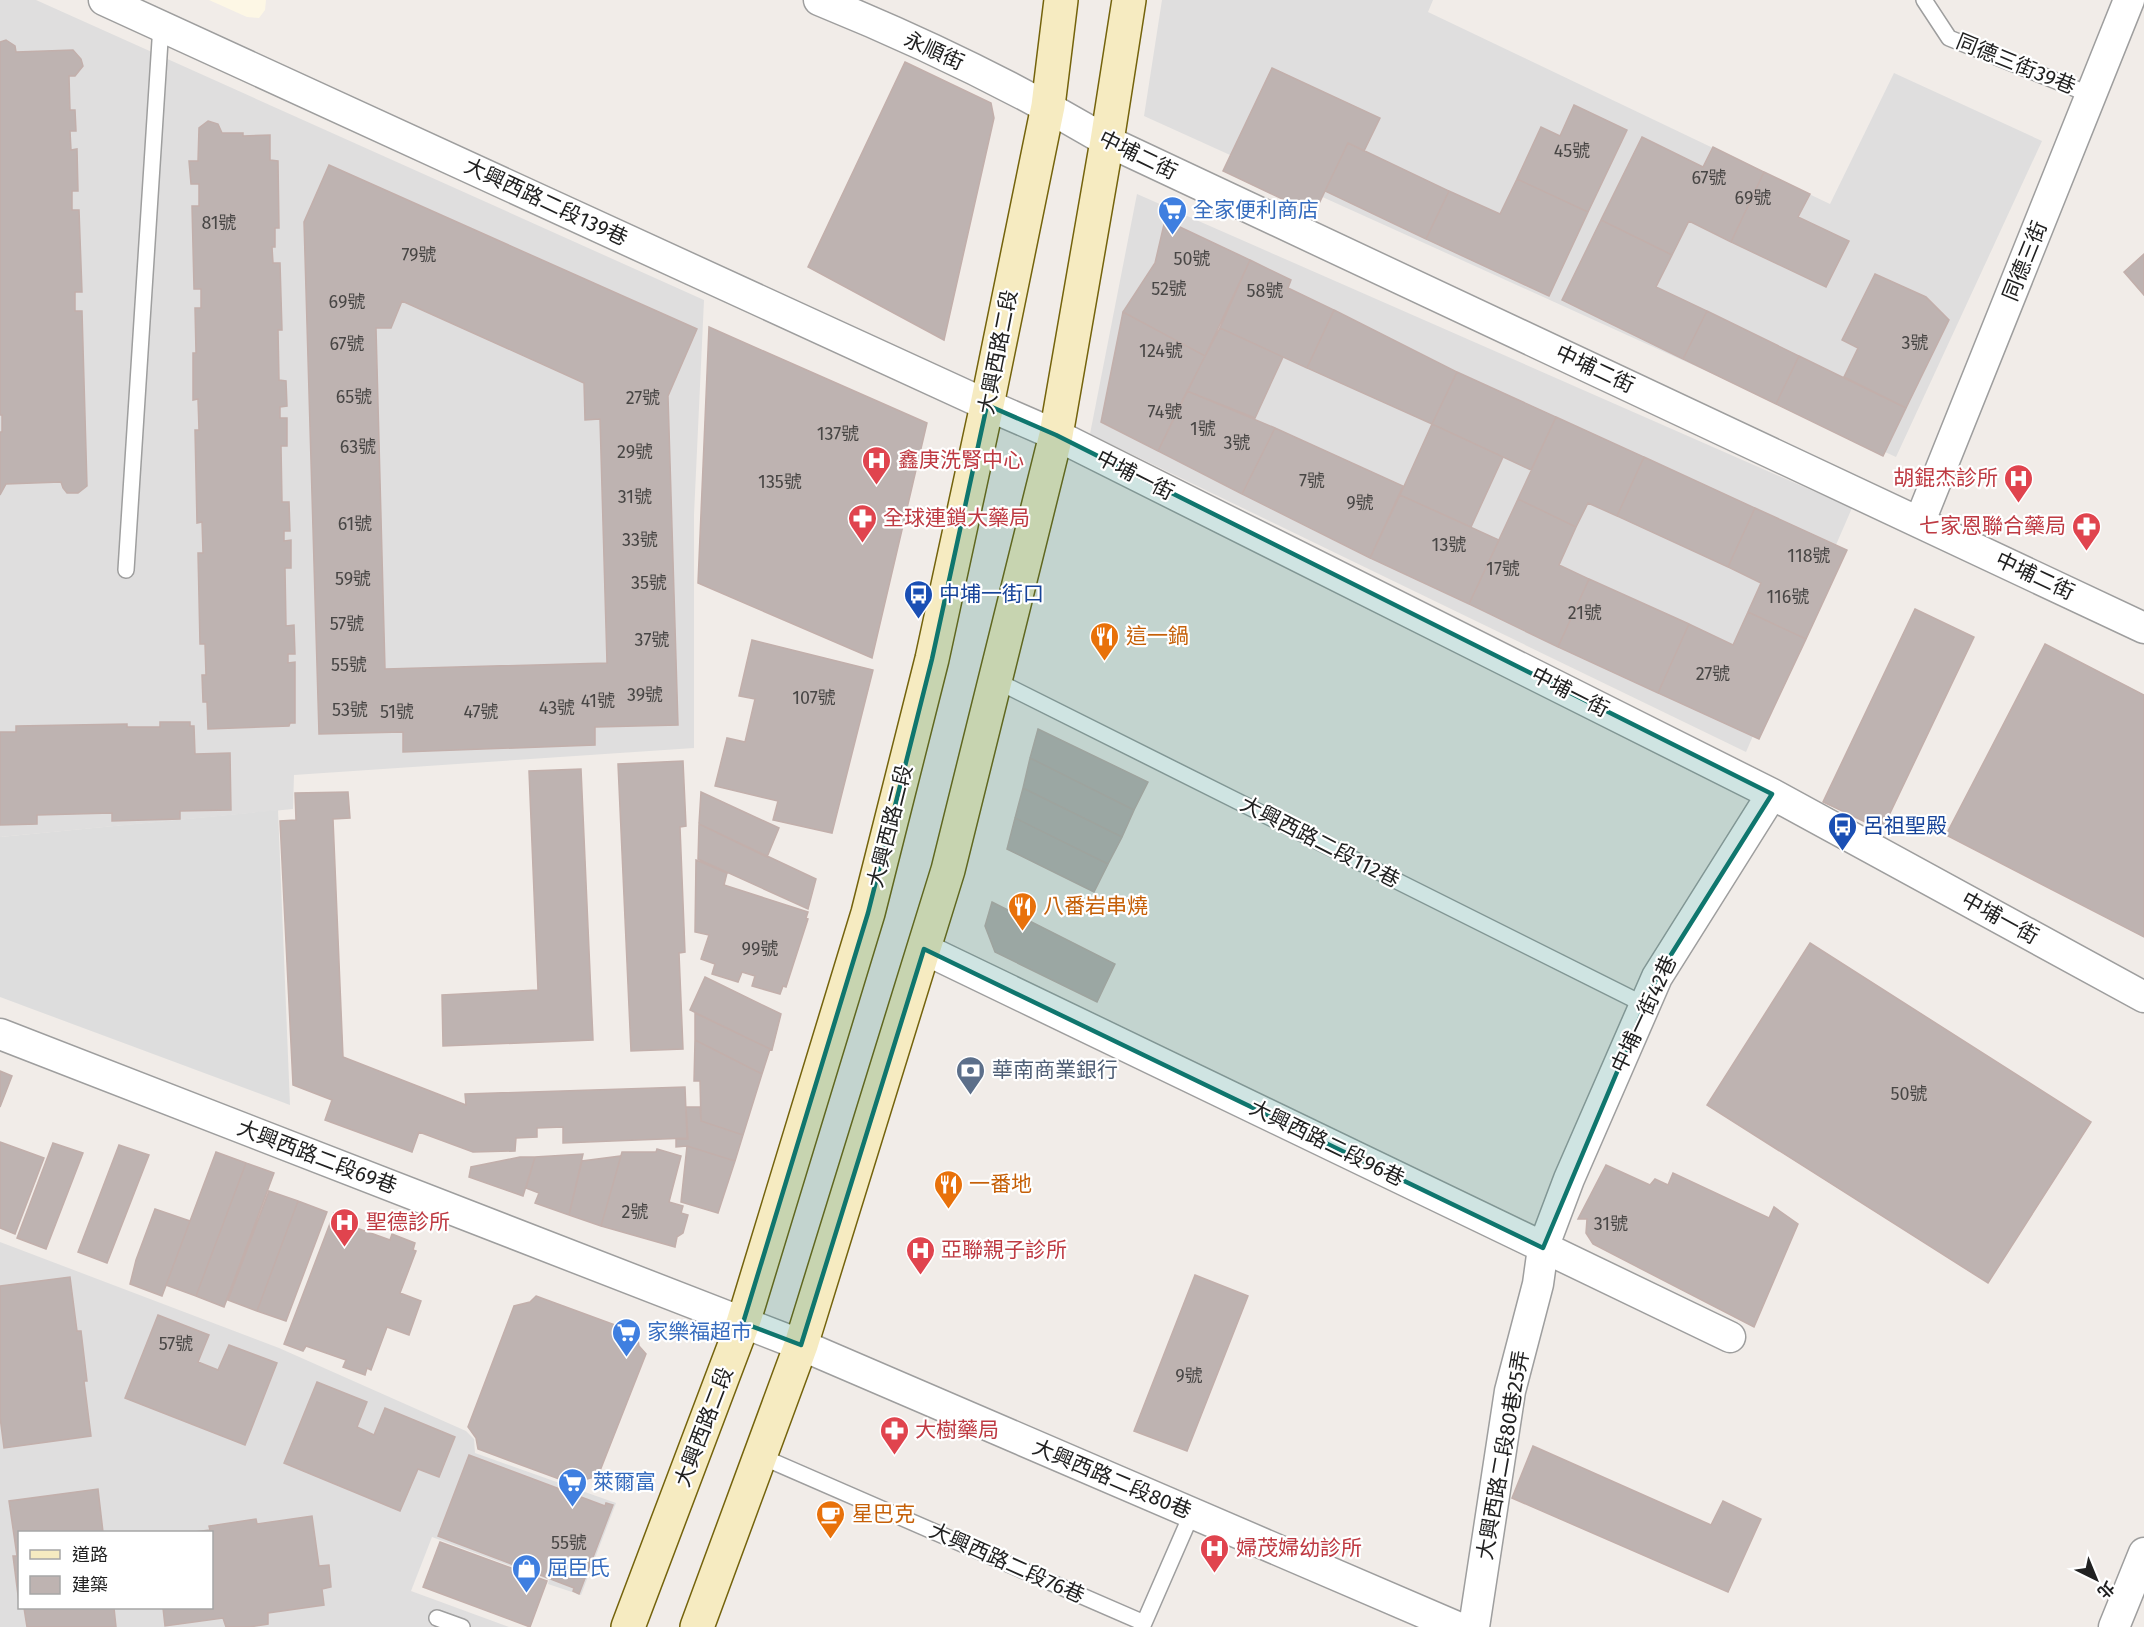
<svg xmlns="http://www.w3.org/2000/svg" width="2144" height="1627" font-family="'Fira Sans','Noto Sans TC',sans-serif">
  <rect width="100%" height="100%" fill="#f1ece8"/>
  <path fill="#dfdede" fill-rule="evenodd" d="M0,0H36L704,300L694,515V748L294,775L293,809L0,837Z
    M1162,0H1433L1428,12L1830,204L1894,73L2042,141L1896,457L1144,116Z
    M1137,194L1852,508L1746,752L1090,434Z
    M0,1242L279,1348L466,1431L474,1439L475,1453L616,1503L581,1595L548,1584L549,1580L432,1537L411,1591L509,1627H0ZM20,1532H212V1608H20Z"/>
  <path fill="#fdf7e5" d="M209,0H266L265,10L259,18L247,17Z"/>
  <path fill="#ddd" d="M278,810L290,1105L0,997V837Z"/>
  <path fill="#beb3b1" stroke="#c2afab" stroke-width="1.5" fill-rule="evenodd" d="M6,40L15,46L16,52L73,50L81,59L83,66L75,76H69L70,110H75L76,131H70L71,150L77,149L78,191H72V210H79L82,292H75V311H82L87,486L78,493H67L63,488L61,482L6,484L0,495V432H2V415H0V42Z
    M905,62L991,103L994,118L944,340L808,267Z
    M1272,68L1380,118L1364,151L1348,143L1314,214L1223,171Z
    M1574,105L1627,130L1588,212L1517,179L1541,127L1560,136Z
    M208,121L218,124L222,133H243V136L270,135V160L278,161L279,228H275V247H272L273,263H280L282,330H278L279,380L286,381L287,406L280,407V418H287V446H281L282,502H289L290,531H284V541L291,540V568H285L286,626L294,625L295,654H288V663L295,662V723H290L289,726L208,729L207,702H203L202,675H206L205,644H200L198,553H203L202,522L197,523L195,430H199L198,399L193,400V353H196L195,308H201V289H194L192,206H199V184H191L189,161H198L199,128Z
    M1642,137L1703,167L1713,147L1764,172L1731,242L1689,221L1672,255L1601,220Z
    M1348,143L1449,191L1426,239L1325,191Z
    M329,165L697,329L668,396L678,725L595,727V745L403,752V732L319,734L304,222ZM402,301L584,383L585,420L600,419L607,663L385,669L376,328H391Z
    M1764,172L1810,194L1798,217L1849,241L1826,287L1731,242Z
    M1517,179L1588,212L1549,296L1426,239L1449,191L1500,214Z
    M1165,220L1250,260L1205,356L1123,312L1155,263Z
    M1601,220L1672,255L1656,287L1707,311L1683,359L1562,300Z
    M2144,254V295L2124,272Z
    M1250,260L1291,280L1288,288L1334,310L1307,368L1220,328Z
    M1875,274L1926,297L1949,320L1906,408L1844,377L1858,348L1842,340Z
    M1334,310L1457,372L1432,424L1307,368Z
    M1707,311L1799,356L1776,404L1683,359Z
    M1123,312L1205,356L1158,451L1101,422Z
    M709,327L927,423L872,658L698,583Z
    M1220,328L1283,357L1255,418L1187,391Z
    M1799,356L1906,408L1883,456L1776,404Z
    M1457,372L1556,417L1531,470L1432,424Z
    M1187,391L1275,428L1242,494L1158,451Z
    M1556,417L1644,457L1617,516L1588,503L1576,527L1518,499Z
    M1432,424L1503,457L1471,527L1400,495Z
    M1275,428L1403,486L1370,558L1242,494Z
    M1644,457L1755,508L1728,567L1617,516Z
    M1400,495L1499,540L1469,604L1370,558Z
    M1518,499L1576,527L1559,565L1589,579L1558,647L1469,604Z
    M1755,508L1847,550L1806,639L1748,612L1761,583L1728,567Z
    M1589,579L1689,624L1658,693L1558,647Z
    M1915,609L1974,637L1882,830L1823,802Z
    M1748,612L1806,639L1759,739L1658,693L1689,624L1733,645Z
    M752,640L873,670L832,833L773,820L778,801L715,786L727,738L745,742L755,699L739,696Z
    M2045,644L2144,695V937L1946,835Z
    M160,722H190V726H194L195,754L230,753L231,810L180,811V819L112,821V813L37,815V824L0,825V732H16V726L127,724V727H160Z
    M1038,729L1148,782L1134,810L1030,758Z
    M1030,758L1134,810L1122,837L1023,788Z
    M683,761L686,826L680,827L685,952L679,953L683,1049L631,1051L618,764Z
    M581,769L593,1040L443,1046L442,995L538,990L529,771Z
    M1023,788L1122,837L1108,864L1015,818Z
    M348,792L350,818L333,819L343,1057L466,1105L465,1094L685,1087L687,1138L563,1143V1127L537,1128V1137L516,1138L515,1151L473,1152L419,1132L412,1152L325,1120L332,1100L293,1085L280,821L296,820L295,793Z
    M701,792L779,828L767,857L699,824Z
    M1015,818L1108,864L1094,892L1007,849Z
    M699,824L816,879L808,909L698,859Z
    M696,860L727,873L724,885L808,912L806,918L808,919L786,987L783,986L780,994L752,986L755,976L742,972L738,982L712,974L715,964L701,959L709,935L695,932Z
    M992,902L1115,964L1097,1002L995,952L985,926Z
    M1810,943L2091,1122L1988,1283L1707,1105Z
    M705,977L781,1014L772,1050L690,1010Z
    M695,1013L770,1049L762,1074L695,1040Z
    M695,1040L762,1074L743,1135L701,1121L700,1081H694Z
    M0,1071L12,1076L0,1107Z
    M686,1107H700L701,1121L743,1135L735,1161L687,1146L676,1147V1139H688Z
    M0,1142L44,1158L15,1234L0,1228Z
    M53,1143L83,1153L46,1249L17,1238Z
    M119,1145L149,1155L107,1263L78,1252Z
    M687,1146L735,1161L718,1213L681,1202Z
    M657,1149L681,1156L669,1202L683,1206L681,1213L688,1215L683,1233L677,1237L675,1247L601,1226L622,1152H656Z
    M216,1152L246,1163L196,1296L166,1285Z
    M583,1154L569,1215L535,1203L539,1193L526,1188L535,1157Z
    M621,1156L601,1226L569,1215L582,1161Z
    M520,1157H535L523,1196L469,1177L471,1167Z
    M246,1163L274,1173L224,1307L196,1296Z
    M1606,1165L1650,1185L1655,1179L1668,1185L1673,1173L1769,1218L1774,1207L1798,1224L1754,1327L1593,1244L1586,1233L1587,1219H1578Z
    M269,1191L298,1201L257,1311L228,1300Z
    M298,1201L327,1212L286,1321L257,1311Z
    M155,1209L190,1221L162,1296L130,1284L136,1260Z
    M334,1213L353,1220L351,1226L390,1240L392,1234L415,1243L413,1250L416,1251L400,1293L421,1301L409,1335L387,1327L371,1370L367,1368L365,1375L343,1367L346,1360L306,1346L303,1351L284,1344Z
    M1195,1275L1248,1296L1187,1451L1134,1431Z
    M70,1277L77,1331H81L87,1381H84L91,1436L4,1448L0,1417V1286Z
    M536,1296L637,1333L639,1346L646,1354L598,1476L587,1479L578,1486L478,1449L476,1438L468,1427L514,1306L530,1302Z
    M158,1315L209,1335L198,1362L218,1370L229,1345L277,1363L245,1445L125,1398Z
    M317,1382L367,1402L357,1427L374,1435L385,1408L455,1437L439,1477L418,1469L400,1511L284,1463Z
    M1533,1446L1711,1525L1723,1501L1761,1519L1728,1592L1512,1498Z
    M469,1455L605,1506L606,1503L613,1505L579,1594L573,1591L574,1588L438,1536Z
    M98,1489L103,1532H20L19,1603L13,1556H17L9,1501Z
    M312,1516L319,1566L329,1565L331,1587L322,1589L324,1605L268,1613V1624L249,1627H226L223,1618L165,1626L163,1608H212V1532H194L210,1530L209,1526L256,1519L257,1524Z
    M440,1542L547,1581L530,1627L423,1587Z
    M24,1608H114L116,1627H27Z"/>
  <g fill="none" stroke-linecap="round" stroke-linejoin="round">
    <defs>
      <path id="lane" d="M1924,0L1949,38L2091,95
        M126,570L161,25
        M995,680L1645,1005
        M760,1456L1144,1623L1192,1513
        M437,1618L462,1627"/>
      <path id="street" d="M104,0L987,405L1056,435L1772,794L2144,997
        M819,0C918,40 1015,87 1107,141L2144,628
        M1920,521L2129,0
        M924,949L1730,1337
        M0,1034L801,1345L1457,1627
        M1474,1627L1510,1391L1538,1284L1543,1248L1569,1179L1657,977L1772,794
        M2114,1627L2144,1553"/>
      <path id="secondary" d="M628,1627L743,1323L868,913L932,659L987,405L1048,106L1061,0
        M697,1627L801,1345L948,870L1056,435L1107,141L1129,0"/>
    </defs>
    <use href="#lane" stroke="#9e9e9e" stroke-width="18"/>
    <use href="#street" stroke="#9e9e9e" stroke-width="33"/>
    <use href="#secondary" stroke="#74630c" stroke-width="36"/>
    <use href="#lane" stroke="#fff" stroke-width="15"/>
    <use href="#street" stroke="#fff" stroke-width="30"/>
    <use href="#secondary" stroke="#f6ebc1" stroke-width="33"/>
  </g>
  <path fill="#0f766e" fill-opacity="0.2" stroke="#0f766e" stroke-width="4.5" stroke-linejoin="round" d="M987,405L1056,435L1772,794L1657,977L1543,1248L924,949L801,1345L743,1323L868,913L932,659Z"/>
  <defs>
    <symbol id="supermarket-pin" viewBox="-11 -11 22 30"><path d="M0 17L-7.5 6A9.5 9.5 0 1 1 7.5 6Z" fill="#3f7fe0" stroke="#fff"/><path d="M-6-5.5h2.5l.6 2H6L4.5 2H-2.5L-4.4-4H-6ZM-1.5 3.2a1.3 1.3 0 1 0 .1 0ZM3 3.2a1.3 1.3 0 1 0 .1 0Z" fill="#fff"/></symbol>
    <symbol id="hospital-pin" viewBox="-11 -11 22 30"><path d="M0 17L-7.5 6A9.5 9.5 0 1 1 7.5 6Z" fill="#e0444e" stroke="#fff"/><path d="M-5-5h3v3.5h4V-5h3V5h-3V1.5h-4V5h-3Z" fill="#fff"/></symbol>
    <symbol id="pharmacy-pin" viewBox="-11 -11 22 30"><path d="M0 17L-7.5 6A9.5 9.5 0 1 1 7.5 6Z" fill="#e0444e" stroke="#fff"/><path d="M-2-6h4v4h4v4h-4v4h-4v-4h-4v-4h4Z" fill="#fff"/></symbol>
    <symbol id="bus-pin" viewBox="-11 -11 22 30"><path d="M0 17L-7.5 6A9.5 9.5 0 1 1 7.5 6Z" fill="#1a4fb4" stroke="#fff"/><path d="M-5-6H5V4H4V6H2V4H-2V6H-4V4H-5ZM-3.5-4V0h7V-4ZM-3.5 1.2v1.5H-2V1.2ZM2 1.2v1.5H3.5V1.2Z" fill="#fff"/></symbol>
    <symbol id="restaurant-pin" viewBox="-11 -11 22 30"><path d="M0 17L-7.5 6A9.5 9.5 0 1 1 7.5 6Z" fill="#e8710a" stroke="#fff"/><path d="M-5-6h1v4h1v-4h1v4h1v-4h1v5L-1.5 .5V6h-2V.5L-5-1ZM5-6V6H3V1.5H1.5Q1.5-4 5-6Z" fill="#fff"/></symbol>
    <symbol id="bank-pin" viewBox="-11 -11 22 30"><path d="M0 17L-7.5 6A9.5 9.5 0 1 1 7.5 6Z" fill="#5c6f8a" stroke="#fff"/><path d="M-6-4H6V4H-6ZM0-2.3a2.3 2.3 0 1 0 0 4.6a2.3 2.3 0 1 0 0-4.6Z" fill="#fff"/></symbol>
    <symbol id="cafe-pin" viewBox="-11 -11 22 30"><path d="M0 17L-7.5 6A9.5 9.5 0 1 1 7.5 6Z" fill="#e8710a" stroke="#fff"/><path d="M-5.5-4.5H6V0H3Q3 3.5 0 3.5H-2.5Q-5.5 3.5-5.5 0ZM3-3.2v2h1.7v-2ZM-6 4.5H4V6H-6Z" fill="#fff"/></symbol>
    <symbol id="shop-pin" viewBox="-11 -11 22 30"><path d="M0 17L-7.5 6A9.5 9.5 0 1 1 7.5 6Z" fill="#3f7fe0" stroke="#fff"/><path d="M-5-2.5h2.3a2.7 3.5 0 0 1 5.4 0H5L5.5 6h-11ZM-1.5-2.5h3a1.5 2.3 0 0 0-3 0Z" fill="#fff"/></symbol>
  </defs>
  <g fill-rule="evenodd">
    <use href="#supermarket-pin" x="1156" y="194" width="33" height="45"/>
    <use href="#hospital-pin" x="860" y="444" width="33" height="45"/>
    <use href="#hospital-pin" x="2002" y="462" width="33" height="45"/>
    <use href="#pharmacy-pin" x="846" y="502" width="33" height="45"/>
    <use href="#pharmacy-pin" x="2070" y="510" width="33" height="45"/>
    <use href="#bus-pin" x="902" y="578" width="33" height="45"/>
    <use href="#restaurant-pin" x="1088" y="620" width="33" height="45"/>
    <use href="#bus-pin" x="1826" y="810" width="33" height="45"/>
    <use href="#restaurant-pin" x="1006" y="890" width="33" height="45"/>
    <use href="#bank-pin" x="954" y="1054" width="33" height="45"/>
    <use href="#restaurant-pin" x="932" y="1168" width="33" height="45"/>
    <use href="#hospital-pin" x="328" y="1206" width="33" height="45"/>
    <use href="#hospital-pin" x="904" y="1234" width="33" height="45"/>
    <use href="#supermarket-pin" x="610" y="1316" width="33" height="45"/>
    <use href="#pharmacy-pin" x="878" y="1414" width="33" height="45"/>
    <use href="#supermarket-pin" x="556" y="1466" width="33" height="45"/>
    <use href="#cafe-pin" x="814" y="1498" width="33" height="45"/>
    <use href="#hospital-pin" x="1198" y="1532" width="33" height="45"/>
    <use href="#shop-pin" x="510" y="1552" width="33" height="45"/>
  </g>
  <g text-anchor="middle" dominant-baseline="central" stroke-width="4.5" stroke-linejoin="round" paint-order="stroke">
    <g font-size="18" fill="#484645">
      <text x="1572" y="151">45號</text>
      <text x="1709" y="178">67號</text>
      <text x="1753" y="198">69號</text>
      <text x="219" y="223">81號</text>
      <text x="419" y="255">79號</text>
      <text x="1192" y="259">50號</text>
      <text x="1169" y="289">52號</text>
      <text x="1265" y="291">58號</text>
      <text x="347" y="302">69號</text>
      <text x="1915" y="343">3號</text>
      <text x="347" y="344">67號</text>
      <text x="1161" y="351">124號</text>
      <text x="354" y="397">65號</text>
      <text x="643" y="398">27號</text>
      <text x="1165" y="412">74號</text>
      <text x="1203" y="429">1號</text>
      <text x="838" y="434">137號</text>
      <text x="1237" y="443">3號</text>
      <text x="358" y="447">63號</text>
      <text x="635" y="452">29號</text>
      <text x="1312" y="481">7號</text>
      <text x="780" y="482">135號</text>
      <text x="635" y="497">31號</text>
      <text x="1360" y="503">9號</text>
      <text x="355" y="524">61號</text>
      <text x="640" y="540">33號</text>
      <text x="1449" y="545">13號</text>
      <text x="1809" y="556">118號</text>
      <text x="1503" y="569">17號</text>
      <text x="353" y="579">59號</text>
      <text x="649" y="583">35號</text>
      <text x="1788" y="597">116號</text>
      <text x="1585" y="613">21號</text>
      <text x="347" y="624">57號</text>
      <text x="652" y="640">37號</text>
      <text x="349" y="665">55號</text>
      <text x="1713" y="674">27號</text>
      <text x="645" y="695">39號</text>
      <text x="814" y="698">107號</text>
      <text x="598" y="701">41號</text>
      <text x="557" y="708">43號</text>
      <text x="350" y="710">53號</text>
      <text x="397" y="712">51號</text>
      <text x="481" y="712">47號</text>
      <text x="760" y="949">99號</text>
      <text x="1909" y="1094">50號</text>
      <text x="635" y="1212">2號</text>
      <text x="1611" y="1224">31號</text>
      <text x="176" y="1344">57號</text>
      <text x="1189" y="1376">9號</text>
      <text x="569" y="1543">55號</text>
    </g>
    <g font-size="21" fill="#212121" stroke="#fff">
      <text transform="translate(934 51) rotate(24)">永順街</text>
      <text transform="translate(2016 64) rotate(22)">同德三街39巷</text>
      <text transform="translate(1138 155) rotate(26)">中埔二街</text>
      <text transform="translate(546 202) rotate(25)">大興西路二段139巷</text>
      <text transform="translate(2025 261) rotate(-68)">同德三街</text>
      <text transform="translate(998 352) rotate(-79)">大興西路二段</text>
      <text transform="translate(1595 369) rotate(25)">中埔二街</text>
      <text transform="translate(1135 475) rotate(27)">中埔一街</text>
      <text transform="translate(2035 576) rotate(25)">中埔二街</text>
      <text transform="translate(1570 692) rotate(27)">中埔一街</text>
      <text transform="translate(890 826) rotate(-76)">大興西路二段</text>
      <text transform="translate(1320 842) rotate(27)">大興西路二段112巷</text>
      <text transform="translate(2000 918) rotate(29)">中埔一街</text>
      <text transform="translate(1644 1014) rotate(-65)">中埔一街42巷</text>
      <text transform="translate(1327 1143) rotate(26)">大興西路二段96巷</text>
      <text transform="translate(317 1157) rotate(21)">大興西路二段69巷</text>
      <text transform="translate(704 1427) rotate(-69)">大興西路二段</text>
      <text transform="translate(1503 1455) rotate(-80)">大興西路二段80巷25弄</text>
      <text transform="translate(1112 1479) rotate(23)">大興西路二段80巷</text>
      <text transform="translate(1007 1563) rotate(24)">大興西路二段76巷</text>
    </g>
    <g font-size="21" fill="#366cbe" stroke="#fff" text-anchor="start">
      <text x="1193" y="210">全家便利商店</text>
      <text x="647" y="1332">家樂福超市</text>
      <text x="593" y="1482">萊爾富</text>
      <text x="547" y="1568">屈臣氏</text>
    </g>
    <g font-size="21" fill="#be3a42" stroke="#fff" text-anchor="start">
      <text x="898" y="460">鑫庚洗腎中心</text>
      <text x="1998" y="478" text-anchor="end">胡錕杰診所</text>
      <text x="883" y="518">全球連鎖大藥局</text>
      <text x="2066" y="526" text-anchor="end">七家恩聯合藥局</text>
      <text x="366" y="1222">聖德診所</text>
      <text x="941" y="1250">亞聯親子診所</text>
      <text x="915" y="1430">大樹藥局</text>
      <text x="1236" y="1548">婦茂婦幼診所</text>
    </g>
    <g font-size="21" fill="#164399" stroke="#fff" text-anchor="start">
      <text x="939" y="594">中埔一街口</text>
      <text x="1863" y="826">呂祖聖殿</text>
    </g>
    <g font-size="21" fill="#c56008" stroke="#fff" text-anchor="start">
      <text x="1126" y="636">這一鍋</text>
      <text x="1043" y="906">八番岩串燒</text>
      <text x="969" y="1184">一番地</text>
      <text x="852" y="1514">星巴克</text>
    </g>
    <g font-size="21" fill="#4e5e75" stroke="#fff" text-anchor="start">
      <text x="992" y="1070">華南商業銀行</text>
    </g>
  </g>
  <rect x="18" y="1531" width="195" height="78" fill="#ffffff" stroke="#a6a6a6" stroke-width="1.5"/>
  <rect x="30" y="1550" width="30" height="9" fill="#f6ebc1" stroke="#a6a6a6" stroke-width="1.5"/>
  <text x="72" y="1561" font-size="18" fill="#212121">道路</text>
  <rect x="30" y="1576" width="30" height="18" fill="#beb3b1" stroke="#a6a6a6" stroke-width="1.5"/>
  <text x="72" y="1591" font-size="18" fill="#212121">建築</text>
  <g transform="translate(2096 1579) rotate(137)" stroke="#ffffff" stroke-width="4.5" paint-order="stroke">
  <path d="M0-4.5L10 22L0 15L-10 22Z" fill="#212121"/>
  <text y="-9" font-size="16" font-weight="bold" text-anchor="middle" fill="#212121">北</text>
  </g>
</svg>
